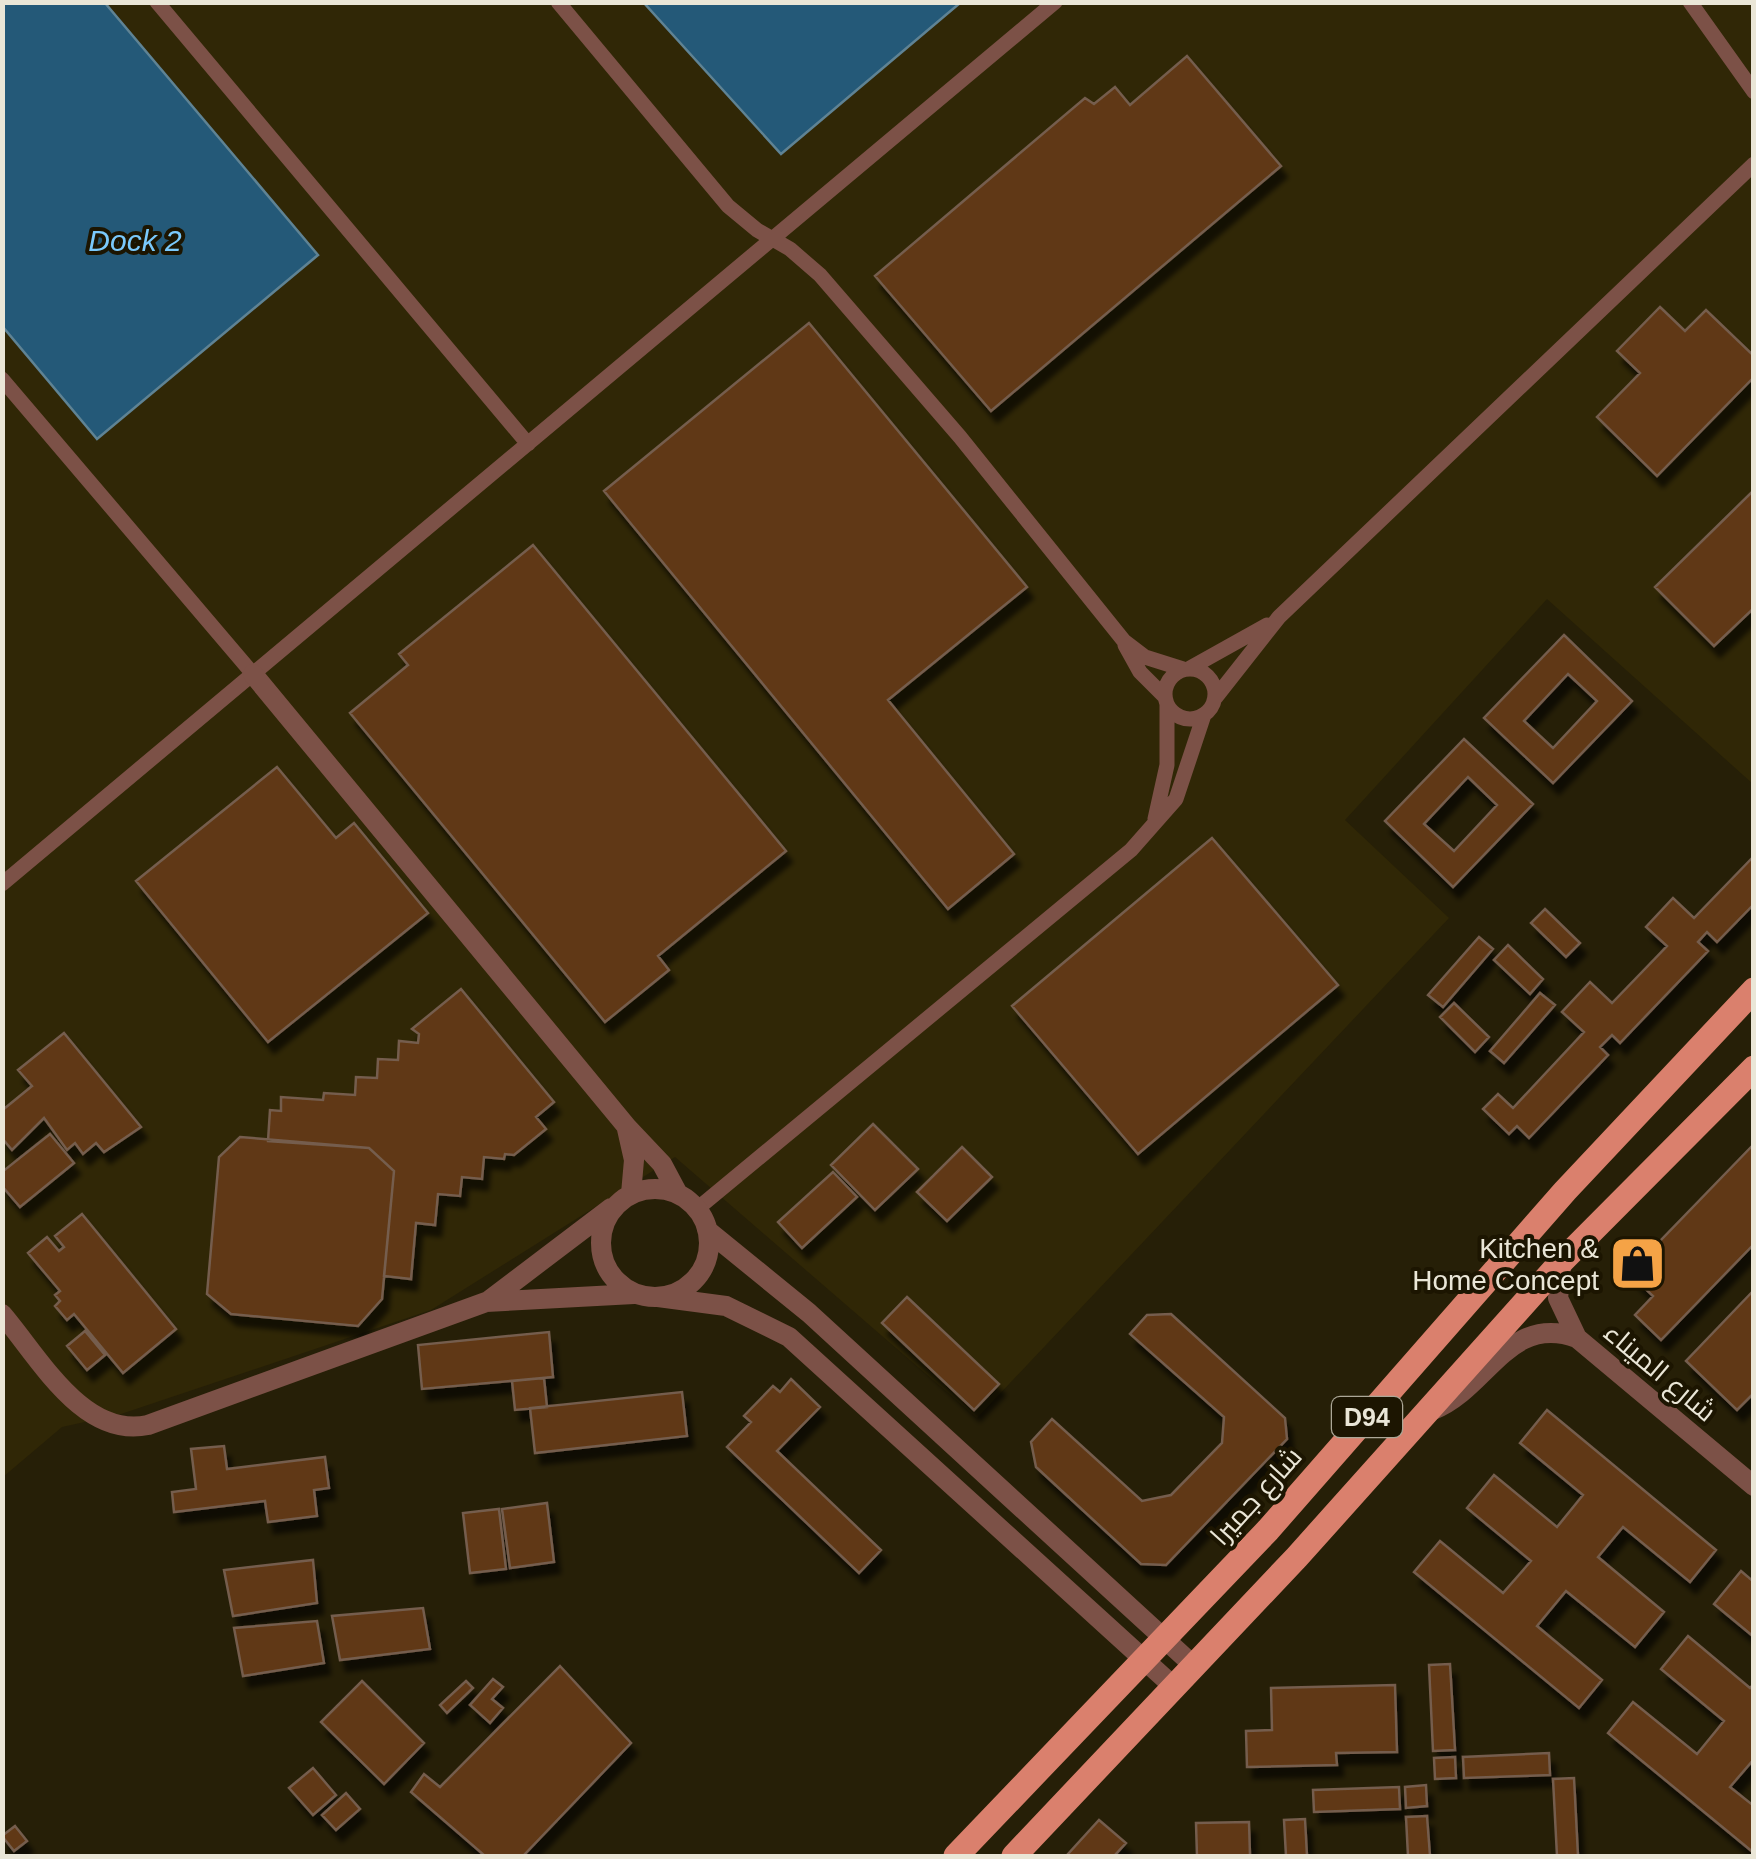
<svg xmlns="http://www.w3.org/2000/svg" width="1756" height="1859" font-family="Arial,Cairo,sans-serif">
  <defs>
    <filter id="shadow"><feDropShadow dx="6" dy="11" stdDeviation="2.5" flood-color="#0009"/></filter>
  </defs>
  <rect width="100%" height="100%" fill="#261f07"/>
  <path fill="#302706" d="M3,3H644L781,154L960,3H1753V784L1547,599L1345,820L1449,918L977,1418L675,1157L431,1310L121,1414L62,1427L3,1477Z"/>
  <path fill="#245978" stroke="#5f8394" stroke-width="2.5" d="M2,3H105L318,255L97,439L3,327Z
    M644,3H960L781,154Z"/>
  <path fill="#613814" stroke="#745d4d" stroke-width="2.5" fill-rule="evenodd" filter="url(#shadow)" d="M1187,56L1281,166L991,411L875,276L1085,98L1094,104L1115,87L1130,105Z
    M1660,307L1685,331L1706,310L1754,356V377L1657,476L1597,417L1640,373L1617,351Z
    M809,323L1027,587L888,700L1014,854L948,909L604,491Z
    M1754,490V608L1714,646L1655,587Z
    M533,545L786,851L658,956L669,970L605,1022L350,713L408,665L399,654Z
    M1564,635L1632,701L1553,783L1484,718ZM1568,674L1597,701L1553,748L1524,721Z
    M1464,739L1533,804L1453,887L1385,821ZM1468,777L1497,805L1454,851L1424,824Z
    M277,767L336,838L354,823L428,913L268,1042L136,881Z
    M1212,838L1338,985L1138,1154L1012,1006Z
    M1754,856V904L1717,942L1707,932L1698,942L1708,951L1620,1043L1612,1035L1600,1047L1608,1055L1529,1138L1517,1126L1509,1134L1483,1109L1498,1094L1513,1108L1584,1032L1562,1012L1590,982L1612,1003L1667,946L1646,927L1673,898L1694,918Z
    M1545,909L1580,943L1566,957L1531,923Z
    M1479,937L1493,949L1443,1007L1428,995Z
    M1508,945L1543,979L1530,994L1494,960Z
    M461,989L554,1102L536,1117L546,1129L514,1155L505,1154L504,1159L484,1157L482,1179L462,1177L460,1196L438,1194L435,1225L416,1223L411,1279L384,1276L394,1171L369,1148L268,1141L270,1110L281,1111V1097L323,1100L324,1093L355,1095L356,1077L377,1078L378,1059L398,1060L399,1041L418,1043L419,1034L412,1029Z
    M1540,993L1555,1005L1504,1063L1490,1051Z
    M1454,1003L1489,1037L1475,1052L1440,1017Z
    M64,1033L141,1127L104,1152L96,1143L83,1154L75,1143L67,1150L44,1118L12,1150L2,1138V1105L5,1108L32,1086L18,1070Z
    M873,1124L918,1169L875,1210L831,1165Z
    M50,1134L74,1163L20,1207L2,1186V1172Z
    M240,1137L369,1148L394,1171L382,1299L358,1326L231,1314L207,1294L219,1157Z
    M1754,1144V1244L1661,1340L1635,1315L1653,1296L1629,1273Z
    M962,1147L992,1177L947,1221L917,1192Z
    M833,1172L857,1197L802,1248L778,1222Z
    M82,1214L176,1329L123,1373L74,1314L67,1320L55,1306L60,1301L55,1295L60,1291L28,1253L47,1237L59,1251L64,1247L55,1236Z
    M1754,1290V1393L1737,1410L1686,1361Z
    M907,1297L999,1384L974,1410L882,1323Z
    M1171,1314L1285,1418L1287,1439L1166,1565L1141,1564L1036,1467L1031,1442L1052,1419L1142,1501L1171,1495L1222,1443L1224,1417L1130,1334L1147,1315Z
    M85,1331L105,1355L87,1370L67,1346Z
    M549,1332L553,1377L422,1389L418,1345Z
    M544,1378L547,1407L515,1410L512,1381Z
    M791,1379L820,1407L777,1451L881,1550L859,1573L727,1447L751,1422L744,1416L773,1386L780,1392Z
    M682,1392L687,1436L535,1453L530,1408Z
    M1547,1410L1716,1550L1690,1582L1623,1527L1598,1557L1664,1612L1635,1647L1566,1591L1537,1626L1602,1680L1579,1708L1414,1572L1440,1541L1503,1593L1531,1561L1467,1508L1494,1475L1557,1527L1583,1495L1520,1443Z
    M224,1446L227,1469L325,1457L329,1488L314,1490L317,1516L268,1522L265,1501L174,1512L172,1492L196,1489L191,1449Z
    M547,1503L554,1562L510,1568L502,1509Z
    M499,1509L506,1569L470,1573L463,1513Z
    M313,1560L317,1603L233,1616L224,1570Z
    M1741,1571L1754,1582V1637L1714,1604Z
    M423,1608L430,1649L340,1660L332,1616Z
    M317,1621L324,1663L243,1676L234,1628Z
    M1688,1636L1750,1688L1754,1684V1759L1730,1787L1754,1806V1853L1608,1733L1633,1702L1697,1754L1724,1721L1661,1669Z
    M1450,1664L1455,1750L1433,1751L1429,1665Z
    M560,1666L631,1743L523,1856H485L411,1792L424,1774L440,1787Z
    M493,1679L503,1687L492,1699L503,1708L490,1723L470,1705Z
    M362,1681L424,1743L384,1784L321,1722Z
    M466,1681L473,1688L447,1713L440,1705Z
    M1395,1685L1397,1752L1336,1753L1337,1765L1247,1767L1246,1731L1272,1730L1271,1688Z
    M1549,1753L1550,1775L1464,1778L1463,1757Z
    M1455,1757L1456,1778L1435,1779L1434,1758Z
    M313,1768L336,1795L313,1815L289,1788Z
    M1574,1778L1578,1856H1557L1553,1779Z
    M1426,1785L1427,1806L1406,1808L1405,1787Z
    M1399,1787L1400,1809L1314,1812L1313,1790Z
    M346,1793L360,1809L336,1830L322,1815Z
    M1427,1816L1430,1856H1408L1406,1817Z
    M1305,1819L1307,1856H1286L1284,1820Z
    M1099,1820L1126,1843L1114,1856H1071L1068,1854Z
    M1249,1822L1250,1856H1197L1196,1823Z
    M15,1826L27,1841L14,1851L2,1836Z"/>
  <g fill="none" stroke-linecap="round" stroke-linejoin="round">
    <path stroke="#7c5147" stroke-width="15" d="M157,2L528,444
      M558,2L728,206L757,230L790,249L820,275L960,437L1124,641L1145,657L1183,669
      M1690,2L1754,92
      M2,379L253,674
      M1125,645L1140,672L1165,697
      M1190,668L1267,625
      M1165 694a25 25 0 1 1 50 0a25 25 0 1 1-50 0Z
      M1216,697L1279,617L1754,164
      M1155,819L1167,765V705
      M2,884L1055,2
      M697,1209L1131,850L1176,799L1204,715"/>
    <path stroke="#7c5147" stroke-width="20" d="M253,674L627,1127L662,1164L678,1194
      M627,1129L634,1160L631,1194
      M601 1243a54 54 0 1 1 108 0a54 54 0 1 1-108 0Z
      M707,1230L809,1313L1193,1665
      M1562,1261L1558,1298L1577,1338L1754,1486
      M658,1297L726,1306L789,1337L1173,1686
      M487,1302L611,1208
      M2,1314C39,1357 83,1439 148,1425L486,1302L634,1294
      M1433,1410C1488,1388 1508,1313 1577,1338"/>
    <path stroke="#da806d" stroke-width="25" d="M956,1856L1268,1530L1565,1191L1754,990
      M1014,1856L1297,1557L1562,1261L1754,1068"/>
  </g>
  <defs>
    <symbol id="shop-square" viewBox="-11 -11 22 22"><rect x="-9" y="-9" width="18" height="18" rx="4" fill="#f5a346" stroke="#1c1501"/><path d="M-5-2.5h2.3a2.7 3.5 0 0 1 5.4 0H5L5.5 6h-11ZM-1.5-2.5h3a1.5 2.3 0 0 0-3 0Z" fill="#111"/></symbol>
  </defs>
  <g fill-rule="evenodd">
    <use href="#shop-square" x="1606" y="1232" width="63" height="63"/>
  </g>
  <g text-anchor="middle" dominant-baseline="central" stroke-width="8" stroke-linejoin="round" paint-order="stroke">
    <rect fill="#1c1501" stroke="#aca797" stroke-width="2.5" x="1332" y="1397" width="70" height="40" rx="8"/>
    <g font-size="25" font-weight="bold" fill="#eae6d7">
      <text x="1367" y="1417">D94</text>
    </g>
    <g font-size="28" fill="#eae6d7" stroke="#1c1501" text-anchor="end">
      <text x="1599" y="1248">Kitchen &amp;<tspan x="1599" dy="32">Home Concept</tspan></text>
    </g>
    <g font-size="28" fill="#eae6d7" stroke="#1c1501">
      <text transform="translate(1660 1372) rotate(40)">شارع الميناء</text>
      <text transform="translate(1256 1496) rotate(-48)">شارع جميرا</text>
    </g>
    <g font-size="30" font-style="italic" fill="#7ac9fb" stroke="#1c1501">
      <text x="135" y="240">Dock 2</text>
    </g>
  </g>
  <rect width="1756" height="1859" fill="none" stroke="#eae6d7" stroke-width="10"/>
</svg>
